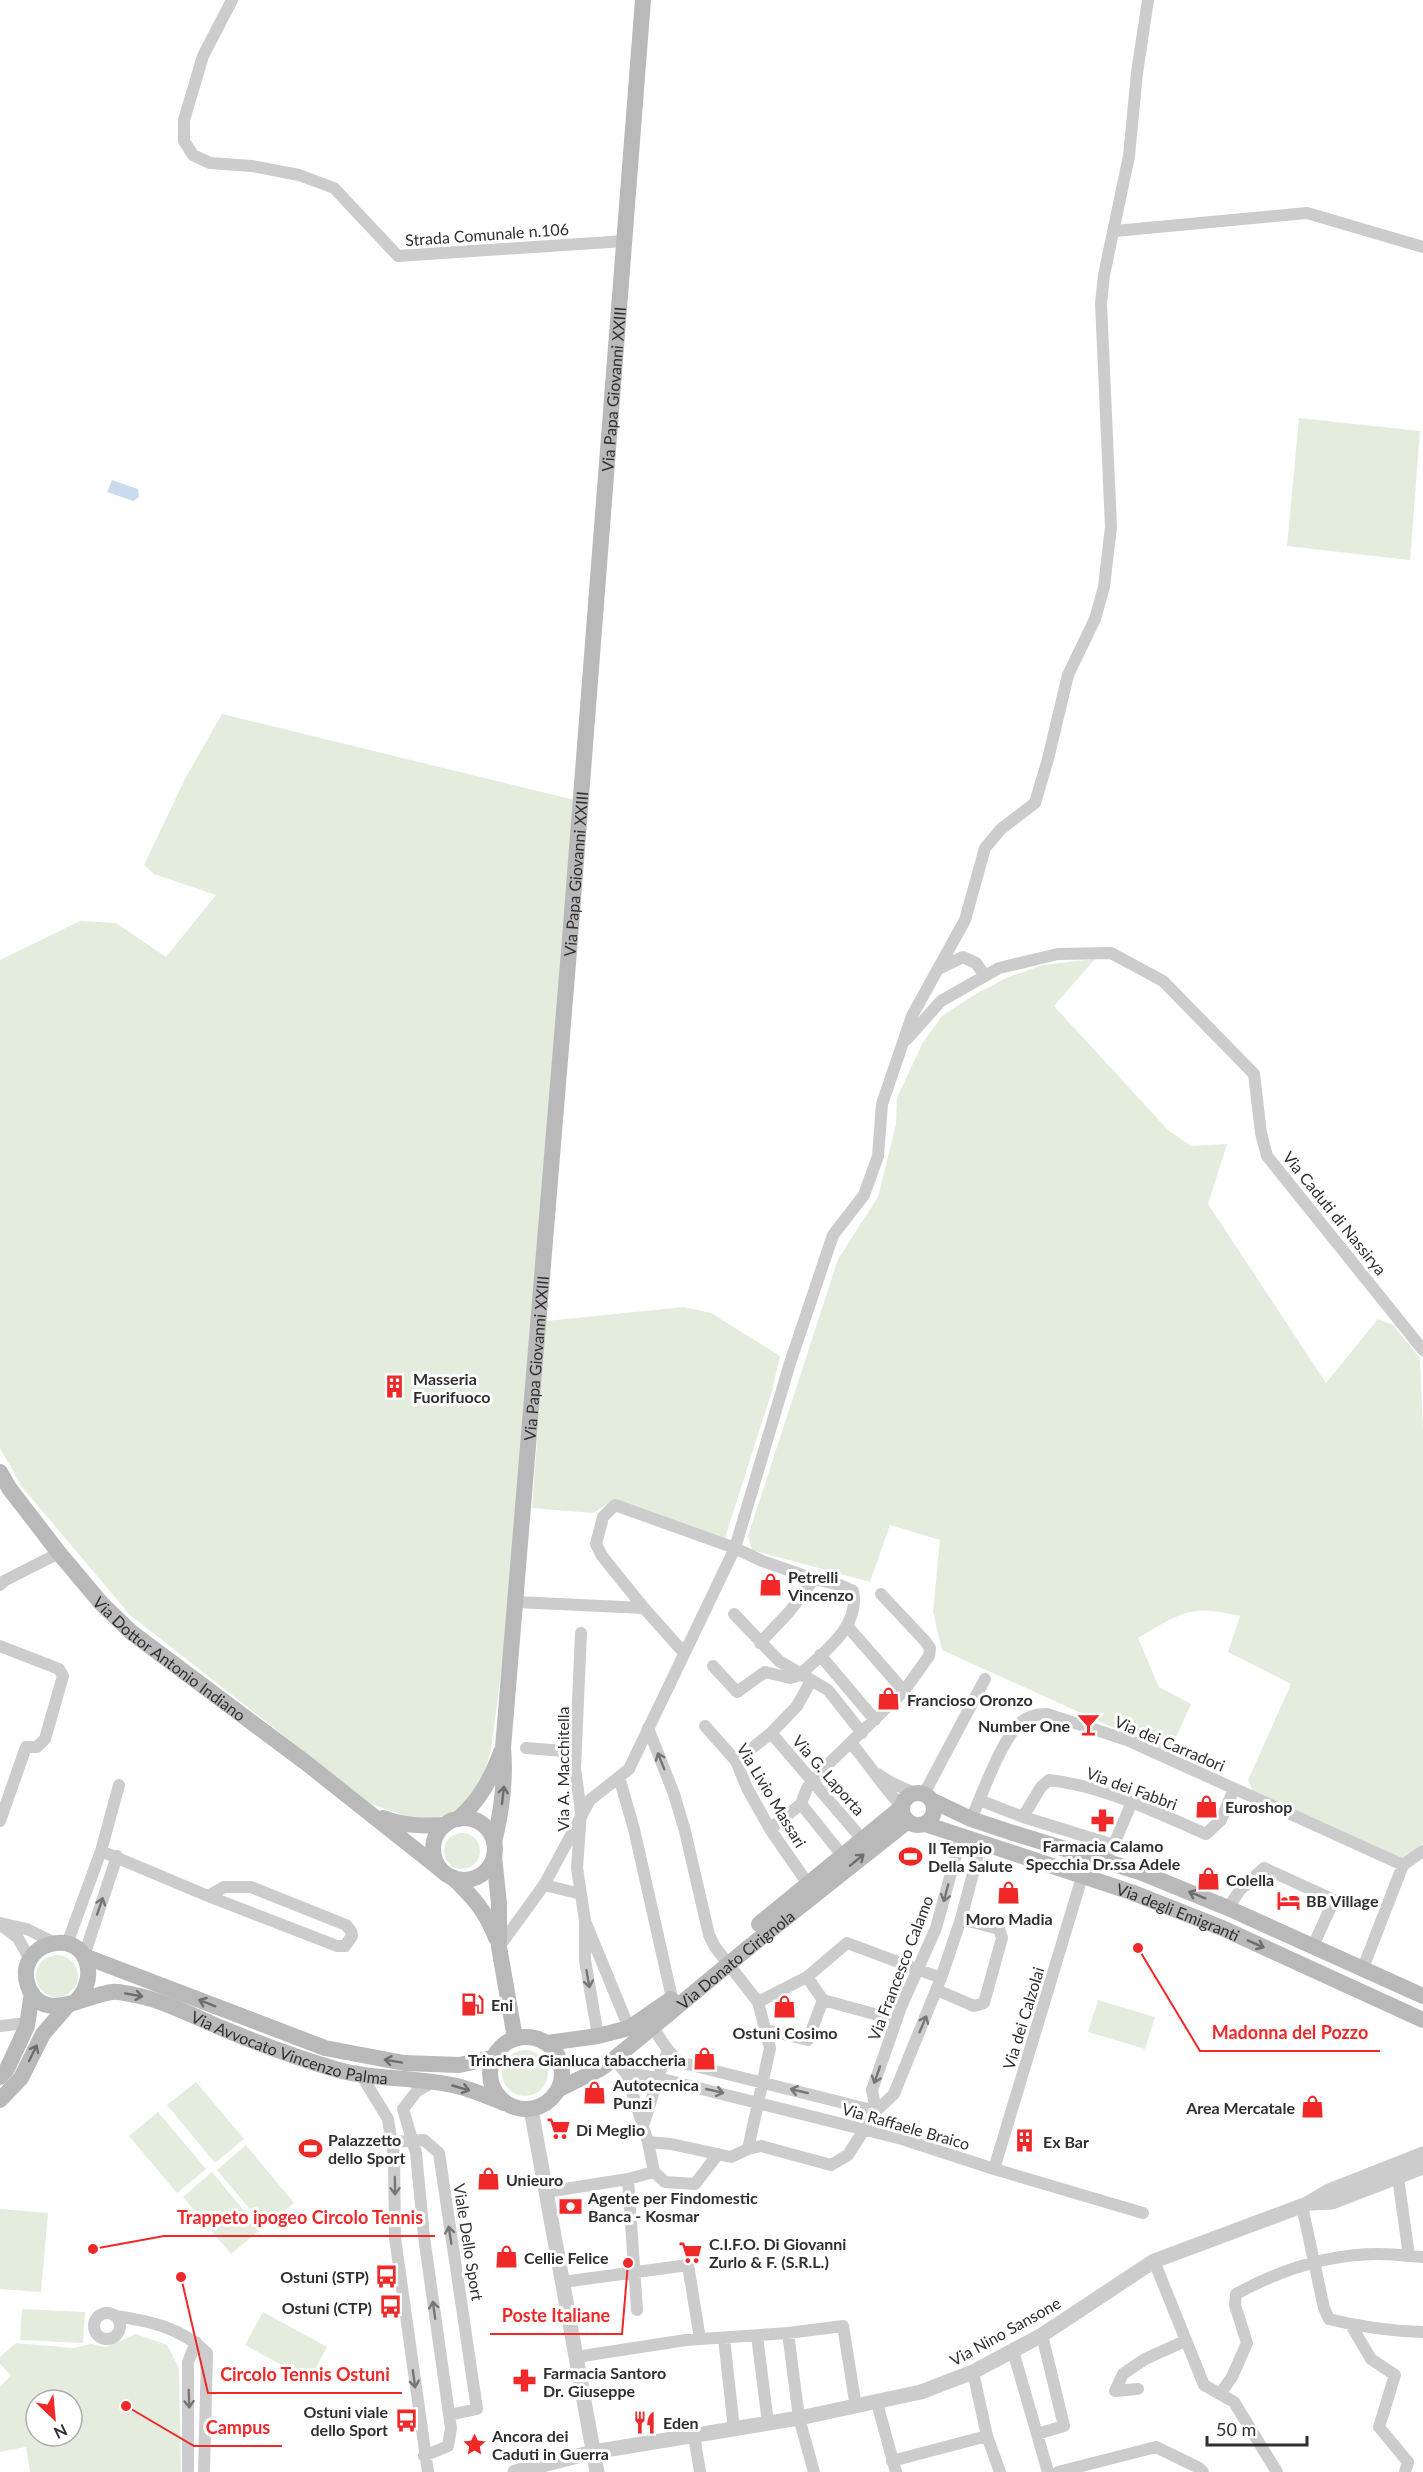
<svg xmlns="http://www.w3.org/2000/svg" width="1423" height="2472" font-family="Lato,sans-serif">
  <rect width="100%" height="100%" fill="#fff"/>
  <path fill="#e4eddd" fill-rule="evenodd" d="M1299,418L1420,431L1410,560L1287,546Z
    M222,714L575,800L506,1634L491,1750L482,1781L459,1808L444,1816L420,1821L371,1804L130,1615L22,1487L0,1448V960L80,921L116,923L166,957L216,895L154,874L144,865L186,777Z
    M1095,959L1054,1006L1168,1130L1191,1146L1227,1144L1208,1204L1326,1383L1378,1319L1393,1325L1420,1358L1423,1434V1843L1404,1859L1253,1791L1248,1780L1291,1684L1228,1652L1240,1616C1189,1604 1181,1613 1138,1638L1159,1687L1191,1704L1169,1753L942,1650L933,1612L940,1540L890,1525L870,1582L752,1550L748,1536L838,1259L878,1197L896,1124L897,1098L922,1044L942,1016L974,995L1008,977L1043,965Z
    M684,1307L711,1313L780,1356L772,1391L725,1538L611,1502L593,1513L532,1508L546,1321Z
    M444 1851a18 18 0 1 1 36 0a18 18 0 1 1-36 0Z
    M36 1976a21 21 0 1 1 42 0a21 21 0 1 1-42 0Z
    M1098,2000L1155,2017L1145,2049L1088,2032Z
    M502 2073a23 23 0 1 1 46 0a23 23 0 1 1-46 0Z
    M196,2082L244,2139L215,2163L167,2105Z
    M158,2112L206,2169L177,2193L129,2136Z
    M246,2145L294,2203L265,2227L217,2170Z
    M212,2172L260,2230L231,2254L183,2197Z
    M0,2209L48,2213L41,2292L0,2289Z
    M22,2309L85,2312L83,2343L20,2340Z
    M263,2312L327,2347L309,2380L245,2345Z
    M136,2334L167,2345L179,2368L181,2472H30L26,2447L0,2452V2387L11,2375L0,2364V2357L16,2343L73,2348L91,2344L106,2347ZM36,2400H72V2436H36Z"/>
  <path fill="#c8dcee" d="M112,480L138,489L139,497L133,501L107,492Z"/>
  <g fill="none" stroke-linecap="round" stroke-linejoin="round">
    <path stroke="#ccc" stroke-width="12" d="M232,0L203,56L184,120V141L193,155L210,163L252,166L299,175L334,188L398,256L625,241
      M1115,231L1307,213L1423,247
      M938,969L963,957L976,963L985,976
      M907,1039L941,1001L999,968L1058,954L1111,953L1163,981L1254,1074L1261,1133L1267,1156L1423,1350
      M0,1585L4,1581L59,1553
      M516,1602L644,1608
      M734,1614L779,1661L828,1690L862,1733
      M848,1627L904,1691
      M581,1633L575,1768L581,1812L577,1868L585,1921L629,2028
      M0,1646L59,1669L63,1676L45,1739L37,1747H26L0,1821
      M684,1653L644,1608L602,1556L596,1544L603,1517L615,1505L735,1548L762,1561L814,1579L790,1611L760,1643
      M820,1655L875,1720
      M713,1666L737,1692L765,1672L790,1678L800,1675C823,1652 861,1627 853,1591L840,1585L814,1579
      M705,1726L736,1761L747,1788L770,1829L808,1884
      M648,1728L674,1794L685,1831L709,1935L715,1947L758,2002L770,2048L748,2149
      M771,1733L862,1839
      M851,1743C869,1764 883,1787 902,1807
      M526,1748L576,1752
      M736,1761L771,1733L797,1706L811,1681
      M878,1774L890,1782L914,1793
      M619,1777L634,1829L672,1998
      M924,1794L985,1679
      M979,1800L1023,1817L1041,1787L1049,1780C1104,1786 1155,1812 1206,1834L1221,1820L1234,1789
      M801,1804L842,1855
      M1023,1817L1114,1845
      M971,1819C983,1793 1001,1740 1021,1722C1029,1715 1038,1714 1047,1714L1127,1740L1403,1865
      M770,1829L801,1804L807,1788L823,1769L904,1691L929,1656L930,1648L925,1641L881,1594
      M101,1851L208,1896L337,1946H345L352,1936L351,1931L346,1925L251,1887H224L208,1896
      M1111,1851L1132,1802
      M544,1885L581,1894
      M1228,1908L1240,1890L1264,1868L1334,1900L1313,1946
      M585,1922V1960L598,2036
      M0,1923L27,1929L55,1943
      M1,1925L18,1938L30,1960
      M67,1944L101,1851L119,1785
      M499,1947L544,1885L590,1800L629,1769L735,1548L790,1363L833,1235L864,1195L878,1156L882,1104L912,1016L965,920L985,848L1001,829L1035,803L1048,759L1068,675L1095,619L1104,587L1111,527L1101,303L1104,275L1129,156L1137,73L1148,0
      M84,1956L117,1856
      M1363,1968L1403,1865L1423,1851
      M807,1977L823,2000L896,2020
      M937,1990L974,2006L984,2003L1002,1938L999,1929L961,1919
      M758,2002L807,1977L847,1943L941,1978
      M0,2026L28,2023
      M766,2030L808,2040L823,2000
      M668,2050L679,2062L876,2111
      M614,2059L626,2073L658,2078L668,2050L653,2028
      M360,2073L388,2119L394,2157L395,2238L428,2472
      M626,2073L648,2142L654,2172
      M876,2111L872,2090L901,2007L936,1928L961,1837
      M643,2126L658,2078L902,2139L994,2169L1143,2213
      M392,2142L424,2140L439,2153L477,2409L449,2415
      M648,2142L671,2144L731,2157L748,2149L761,2146L831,2165L848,2155L876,2111L894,2094L941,1978L961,1919L981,1843
      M994,2169L1082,1877
      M1397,2170L1409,2256L1423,2257
      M654,2172L665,2182L695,2184L718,2154
      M628,2179L637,2310
      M546,2192L628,2179L654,2172
      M1302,2206L1324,2308L1329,2319C1360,2327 1391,2331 1423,2332
      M1154,2261L1204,2385L1234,2402L1277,2472
      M563,2282L688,2265L700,2339
      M94 2326a13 13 0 1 1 26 0a13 13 0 1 1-26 0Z
      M116,2316C150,2321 182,2328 207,2353L204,2472
      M1351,2325L1371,2359L1395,2375L1379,2427L1408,2462L1405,2472
      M788,2333L799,2418L814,2472
      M757,2336L768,2423
      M724,2338L734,2429
      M1013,2351L1048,2472
      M576,2357L686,2340L788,2333L843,2326L856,2407
      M973,2372L987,2436L1000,2472
      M1138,2389L1115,2391L1123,2374L1145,2359L1185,2341
      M1220,2394L1232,2377L1247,2343L1235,2305L1236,2294C1289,2265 1349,2248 1409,2256
      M877,2403L896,2472
      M1037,2434L1064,2426L1042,2335
      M694,2435L700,2472
      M424,2456L448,2446L451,2428L424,2237L416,2153L403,2109L417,2091L433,2082
      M892,2461L987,2436
      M188,2472V2362L196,2342
      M1058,2472L1156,2447L1199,2468L1203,2472"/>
    <path stroke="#ccc" stroke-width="15" d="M531,2109L597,2472
      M1313,2203L1332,2202L1423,2167
      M515,2472L593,2452L799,2418L921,2392L973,2372L1042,2335L1154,2261L1307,2204L1329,2191L1423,2154"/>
    <g stroke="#b9b9b9" stroke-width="16">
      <path id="s1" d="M0,1472L9,1488L59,1553L101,1603L131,1632L305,1762L440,1869"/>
      <circle cx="918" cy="1809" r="16"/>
      <path d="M933,1801L971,1819L1013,1833L1140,1872L1228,1908L1423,1996"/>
      <path d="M383,1818C403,1826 423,1826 445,1825"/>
      <circle cx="464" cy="1849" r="31"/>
      <path d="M458,1819C480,1800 491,1779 501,1752"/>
      <path id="s2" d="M925,1824L1131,1892L1222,1928L1423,2020"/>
      <path id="s3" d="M494,1842C502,1810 506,1781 503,1748L569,951L643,0"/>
      <path d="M494,1856L499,1904V1947L515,2038"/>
      <path d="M452,1877C472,1896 486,1911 496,1938"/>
      <path d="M759,1924L902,1807"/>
      <path d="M84,1956L325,2048L404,2063L459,2065L492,2058"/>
      <path id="s4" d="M77,2000C100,1976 86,1935 51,1944C42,1946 35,1951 30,1959C25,1967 25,1977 28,1986C42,2025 86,1995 112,1992C119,1991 128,1994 135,1995C166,2001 195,2017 224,2029C260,2044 298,2058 335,2069C372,2080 419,2077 457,2086C473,2090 489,2097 504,2103"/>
      <circle cx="526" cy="2073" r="36"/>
      <path d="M547,2043L598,2036L629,2028L671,1999"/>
      <path d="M0,2077L7,2069L27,2026L32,1993"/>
      <path id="s5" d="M559,2089L600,2069L614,2059L748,1948L908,1821"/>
      <path d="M0,2100L21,2078L43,2034L68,2005"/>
    </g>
  </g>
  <defs><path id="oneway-shaft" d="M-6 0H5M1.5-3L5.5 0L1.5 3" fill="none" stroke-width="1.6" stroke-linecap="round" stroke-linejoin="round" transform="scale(1.5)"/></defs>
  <g stroke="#767676">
    <use href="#oneway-shaft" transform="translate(661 1761) rotate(-112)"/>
    <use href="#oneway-shaft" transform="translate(946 1893) rotate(105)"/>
    <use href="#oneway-shaft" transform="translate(100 1906) rotate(-71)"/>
    <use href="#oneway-shaft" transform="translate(588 1979) rotate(80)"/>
    <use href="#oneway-shaft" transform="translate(923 2024) rotate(-67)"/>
    <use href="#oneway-shaft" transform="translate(877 2075) rotate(109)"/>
    <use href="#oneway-shaft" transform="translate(715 2091) rotate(13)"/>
    <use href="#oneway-shaft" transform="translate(799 2091) rotate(-167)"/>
    <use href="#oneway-shaft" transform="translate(395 2186) rotate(89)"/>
    <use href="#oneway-shaft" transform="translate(450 2235) rotate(-99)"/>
    <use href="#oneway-shaft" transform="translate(434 2310) rotate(-98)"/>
    <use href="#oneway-shaft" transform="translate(414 2379) rotate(82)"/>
    <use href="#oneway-shaft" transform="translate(189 2399) rotate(88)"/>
  </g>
  <g stroke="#6d6d6d">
    <use href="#oneway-shaft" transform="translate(503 1795) rotate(-83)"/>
    <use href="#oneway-shaft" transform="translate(857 1860) rotate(-39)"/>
    <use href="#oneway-shaft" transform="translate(1197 1895) rotate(-158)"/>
    <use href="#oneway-shaft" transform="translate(1256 1944) rotate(24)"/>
    <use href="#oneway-shaft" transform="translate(134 1995) rotate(10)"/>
    <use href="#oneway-shaft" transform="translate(207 2003) rotate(-158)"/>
    <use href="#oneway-shaft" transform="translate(33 2053) rotate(-64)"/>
    <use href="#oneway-shaft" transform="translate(393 2061) rotate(-170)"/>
    <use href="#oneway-shaft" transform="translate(461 2088) rotate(16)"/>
  </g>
  <defs>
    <symbol id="building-bare" viewBox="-9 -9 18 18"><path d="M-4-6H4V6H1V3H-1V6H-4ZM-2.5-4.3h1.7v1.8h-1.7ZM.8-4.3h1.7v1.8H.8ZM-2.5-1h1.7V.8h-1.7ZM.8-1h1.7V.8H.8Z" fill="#f02828" stroke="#fff" stroke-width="2.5" paint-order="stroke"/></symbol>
    <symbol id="shop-bare" viewBox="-9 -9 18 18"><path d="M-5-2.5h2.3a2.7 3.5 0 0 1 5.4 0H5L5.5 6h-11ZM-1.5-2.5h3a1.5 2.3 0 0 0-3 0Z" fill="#f02828" stroke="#fff" stroke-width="2.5" paint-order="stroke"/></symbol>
    <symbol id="bar-bare" viewBox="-9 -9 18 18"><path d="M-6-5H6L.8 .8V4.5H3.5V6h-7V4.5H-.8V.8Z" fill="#f02828" stroke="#fff" stroke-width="2.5" paint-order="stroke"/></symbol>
    <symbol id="pharmacy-bare" viewBox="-9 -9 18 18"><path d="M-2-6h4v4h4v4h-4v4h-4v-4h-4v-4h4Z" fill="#f02828" stroke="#fff" stroke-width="2.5" paint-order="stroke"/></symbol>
    <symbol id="stadium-bare" viewBox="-9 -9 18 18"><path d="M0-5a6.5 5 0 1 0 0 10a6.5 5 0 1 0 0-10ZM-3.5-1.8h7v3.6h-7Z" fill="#f02828" stroke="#fff" stroke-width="2.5" paint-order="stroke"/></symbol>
    <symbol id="hotel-bare" viewBox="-9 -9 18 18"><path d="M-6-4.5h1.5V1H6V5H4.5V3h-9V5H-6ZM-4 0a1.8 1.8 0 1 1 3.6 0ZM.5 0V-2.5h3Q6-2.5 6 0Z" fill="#f02828" stroke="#fff" stroke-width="2.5" paint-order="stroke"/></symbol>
    <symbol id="fuel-bare" viewBox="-9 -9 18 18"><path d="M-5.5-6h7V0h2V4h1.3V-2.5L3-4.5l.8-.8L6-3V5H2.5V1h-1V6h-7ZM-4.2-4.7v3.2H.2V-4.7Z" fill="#f02828" stroke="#fff" stroke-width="2.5" paint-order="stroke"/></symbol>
    <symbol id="supermarket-bare" viewBox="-9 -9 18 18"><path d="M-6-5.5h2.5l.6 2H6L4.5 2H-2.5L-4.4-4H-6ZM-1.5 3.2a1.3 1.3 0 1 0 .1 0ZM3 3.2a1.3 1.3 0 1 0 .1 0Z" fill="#f02828" stroke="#fff" stroke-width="2.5" paint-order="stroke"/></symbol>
    <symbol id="bank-bare" viewBox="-9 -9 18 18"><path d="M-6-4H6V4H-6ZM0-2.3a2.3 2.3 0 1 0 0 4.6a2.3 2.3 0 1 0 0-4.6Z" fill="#f02828" stroke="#fff" stroke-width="2.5" paint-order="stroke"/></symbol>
    <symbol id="bus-bare" viewBox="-9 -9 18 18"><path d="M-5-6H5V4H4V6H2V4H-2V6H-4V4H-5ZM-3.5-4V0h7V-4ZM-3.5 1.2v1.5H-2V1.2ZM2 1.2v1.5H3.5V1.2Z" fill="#f02828" stroke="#fff" stroke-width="2.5" paint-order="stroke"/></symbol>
    <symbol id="restaurant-bare" viewBox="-9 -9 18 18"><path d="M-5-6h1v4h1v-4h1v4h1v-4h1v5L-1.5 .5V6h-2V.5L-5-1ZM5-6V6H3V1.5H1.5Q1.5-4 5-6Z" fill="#f02828" stroke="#fff" stroke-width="2.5" paint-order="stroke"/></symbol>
    <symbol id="sight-bare" viewBox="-9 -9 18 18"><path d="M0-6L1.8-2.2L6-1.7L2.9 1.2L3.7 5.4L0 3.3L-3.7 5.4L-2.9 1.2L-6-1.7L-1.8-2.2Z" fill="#f02828" stroke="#fff" stroke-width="2.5" paint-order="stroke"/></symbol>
  </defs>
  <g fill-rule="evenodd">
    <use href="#building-bare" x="378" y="1370" width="33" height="33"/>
    <use href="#shop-bare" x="754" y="1568" width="33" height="33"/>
    <use href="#shop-bare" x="872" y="1682" width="33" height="33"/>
    <use href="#bar-bare" x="1072" y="1708" width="33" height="33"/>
    <use href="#shop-bare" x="1190" y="1790" width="33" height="33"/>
    <use href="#pharmacy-bare" x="1086" y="1804" width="33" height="33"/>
    <use href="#stadium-bare" x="894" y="1840" width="33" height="33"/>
    <use href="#shop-bare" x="1192" y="1862" width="33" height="33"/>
    <use href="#shop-bare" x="992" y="1876" width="33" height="33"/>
    <use href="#hotel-bare" x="1272" y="1884" width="33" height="33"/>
    <use href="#fuel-bare" x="456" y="1988" width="33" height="33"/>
    <use href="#shop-bare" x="768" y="1990" width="33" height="33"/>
    <use href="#shop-bare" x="688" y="2042" width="33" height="33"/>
    <use href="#shop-bare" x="578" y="2076" width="33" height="33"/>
    <use href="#shop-bare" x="1296" y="2090" width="33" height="33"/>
    <use href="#supermarket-bare" x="542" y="2112" width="33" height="33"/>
    <use href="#building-bare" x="1008" y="2124" width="33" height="33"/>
    <use href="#stadium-bare" x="294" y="2132" width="33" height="33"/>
    <use href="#shop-bare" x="472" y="2162" width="33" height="33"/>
    <use href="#bank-bare" x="554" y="2190" width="33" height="33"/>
    <use href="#supermarket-bare" x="674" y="2236" width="33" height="33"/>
    <use href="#shop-bare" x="490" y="2240" width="33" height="33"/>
    <use href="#bus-bare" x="370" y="2260" width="33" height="33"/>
    <use href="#bus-bare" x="374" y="2290" width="33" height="33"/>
    <use href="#pharmacy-bare" x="508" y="2364" width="33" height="33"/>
    <use href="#bus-bare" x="390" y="2404" width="33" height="33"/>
    <use href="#restaurant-bare" x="628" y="2406" width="33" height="33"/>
    <use href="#sight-bare" x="458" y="2428" width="33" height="33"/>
  </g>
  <g text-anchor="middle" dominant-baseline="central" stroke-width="6" stroke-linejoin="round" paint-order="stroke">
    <g font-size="16" fill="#2f2f2f" stroke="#fff">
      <text transform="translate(487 234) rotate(-4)">Strada Comunale n.106</text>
      <text stroke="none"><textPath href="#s3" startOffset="1458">Via Papa Giovanni XXIII</textPath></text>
      <text stroke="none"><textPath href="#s3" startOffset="972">Via Papa Giovanni XXIII</textPath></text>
      <text transform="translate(1335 1213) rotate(51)">Via Caduti di Nassirya</text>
      <text stroke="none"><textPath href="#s3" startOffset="486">Via Papa Giovanni XXIII</textPath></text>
      <text stroke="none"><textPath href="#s1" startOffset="254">Via Dottor Antonio Indiano</textPath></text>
      <text transform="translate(1170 1743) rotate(23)">Via dei Carradori</text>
      <text transform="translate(562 1769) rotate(-90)">Via A. Macchitella</text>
      <text transform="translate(829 1775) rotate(49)">Via G. Laporta</text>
      <text transform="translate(1132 1788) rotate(20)">Via dei Fabbri</text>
      <text transform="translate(772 1795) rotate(59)">Via Livio Massari</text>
      <text stroke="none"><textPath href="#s2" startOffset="268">Via degli Emigranti</textPath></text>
      <text stroke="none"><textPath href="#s5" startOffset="220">Via Donato Cirignola</textPath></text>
      <text transform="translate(900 1968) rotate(-69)">Via Francesco Calamo</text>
      <text transform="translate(1023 2018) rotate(-73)">Via dei Calzolai</text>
      <text stroke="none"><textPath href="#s4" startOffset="422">Via Avvocato Vincenzo Palma</textPath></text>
      <text transform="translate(906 2126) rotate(16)">Via Raffaele Braico</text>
      <text transform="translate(469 2242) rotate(81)">Viale Dello Sport</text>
      <text transform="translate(1005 2331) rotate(-29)">Via Nino Sansone</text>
    </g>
    <g font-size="16" font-weight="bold" fill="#2f2f2f" stroke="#fff" text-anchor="start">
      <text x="413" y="1378">Masseria<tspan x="413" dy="18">Fuorifuoco</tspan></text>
      <text x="788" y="1576">Petrelli<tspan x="788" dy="18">Vincenzo</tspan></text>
      <text x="907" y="1699">Francioso Oronzo</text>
      <text x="1070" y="1725" text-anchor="end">Number One</text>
      <text x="1225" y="1806">Euroshop</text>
      <text x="1103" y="1845" text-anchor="middle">Farmacia Calamo<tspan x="1103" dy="18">Specchia Dr.ssa Adele</tspan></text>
      <text x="928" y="1847">Il Tempio<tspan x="928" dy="18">Della Salute</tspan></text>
      <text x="1226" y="1879">Colella</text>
      <text x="1306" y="1900">BB Village</text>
      <text x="1009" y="1918" text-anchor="middle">Moro Madia</text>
      <text x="491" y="2004">Eni</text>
      <text x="785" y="2032" text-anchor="middle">Ostuni Cosimo</text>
      <text x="686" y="2059" text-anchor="end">Trinchera Gianluca tabaccheria</text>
      <text x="613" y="2084">Autotecnica<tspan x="613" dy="18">Punzi</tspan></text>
      <text x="1295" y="2107" text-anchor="end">Area Mercatale</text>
      <text x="576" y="2129">Di Meglio</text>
      <text x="328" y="2139">Palazzetto<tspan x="328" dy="18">dello Sport</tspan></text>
      <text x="1043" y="2141">Ex Bar</text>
      <text x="506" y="2179">Unieuro</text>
      <text x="588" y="2197">Agente per Findomestic<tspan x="588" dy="18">Banca - Kosmar</tspan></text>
      <text x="709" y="2243">C.I.F.O. Di Giovanni<tspan x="709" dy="18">Zurlo &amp; F. (S.R.L.)</tspan></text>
      <text x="524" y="2257">Cellie Felice</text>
      <text x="369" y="2276" text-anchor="end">Ostuni (STP)</text>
      <text x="372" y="2307" text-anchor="end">Ostuni (CTP)</text>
      <text x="543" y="2372">Farmacia Santoro<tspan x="543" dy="18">Dr. Giuseppe</tspan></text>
      <text x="388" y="2411" text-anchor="end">Ostuni viale<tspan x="388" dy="18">dello Sport</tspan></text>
      <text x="663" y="2422">Eden</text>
      <text x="492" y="2435">Ancora dei<tspan x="492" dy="18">Caduti in Guerra</tspan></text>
    </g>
  </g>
  <path fill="none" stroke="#f02828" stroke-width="2" d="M1138 1948L1200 2051H1380M93 2249L164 2236H435M628 2263L622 2334H490M181 2277L208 2393H402M126 2406L194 2446H282"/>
  <g fill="#f02828" stroke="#fff" stroke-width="2">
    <circle cx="1138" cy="1948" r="6"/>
    <circle cx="93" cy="2249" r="6"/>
    <circle cx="628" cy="2263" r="6"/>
    <circle cx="181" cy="2277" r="6"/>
    <circle cx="126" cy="2406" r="6"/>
  </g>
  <g font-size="18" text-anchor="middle" font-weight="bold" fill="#f02828" stroke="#fff" stroke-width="6" stroke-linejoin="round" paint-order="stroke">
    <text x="1290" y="2039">Madonna del Pozzo</text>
    <text x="300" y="2224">Trappeto ipogeo Circolo Tennis</text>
    <text x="556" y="2322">Poste Italiane</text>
    <text x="305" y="2381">Circolo Tennis Ostuni</text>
    <text x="238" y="2434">Campus</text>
  </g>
  <g transform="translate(54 2418) rotate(154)"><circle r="28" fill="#ffffff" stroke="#acacac" stroke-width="1.5"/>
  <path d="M0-4.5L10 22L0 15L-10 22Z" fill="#f02828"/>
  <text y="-9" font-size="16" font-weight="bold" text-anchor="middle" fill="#2f2f2f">N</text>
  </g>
  <path d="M1207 2436v9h100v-9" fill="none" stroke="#2f2f2f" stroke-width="3"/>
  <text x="1216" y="2436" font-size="18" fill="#2f2f2f" stroke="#ffffff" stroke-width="4.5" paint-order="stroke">50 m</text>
</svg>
